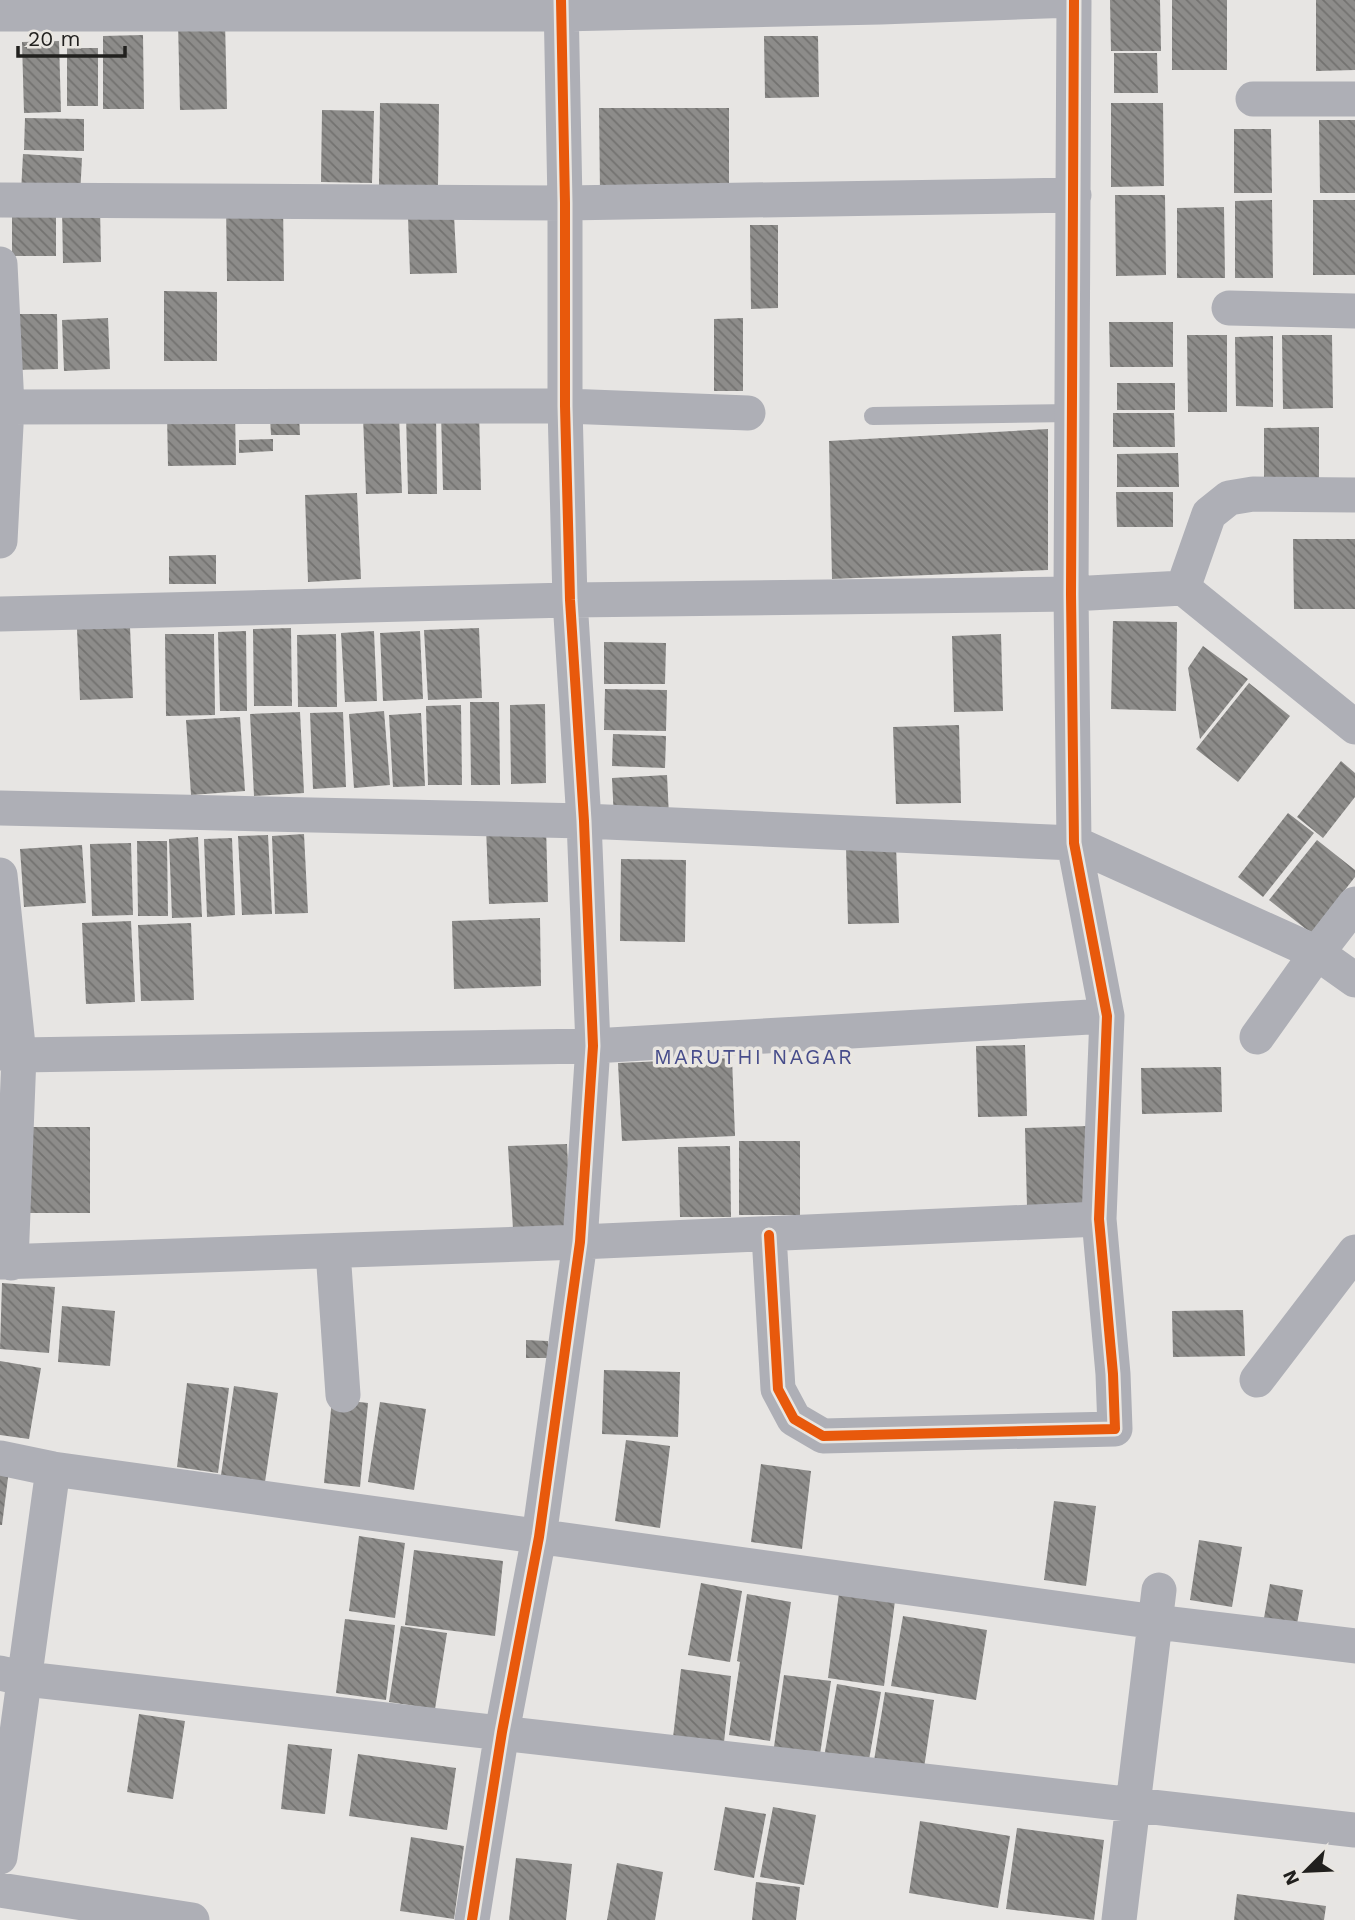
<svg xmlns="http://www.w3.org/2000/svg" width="1355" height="1920" font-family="'Work Sans',sans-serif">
  <defs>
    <pattern id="building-back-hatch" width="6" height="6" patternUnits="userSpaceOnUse" patternTransform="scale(1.75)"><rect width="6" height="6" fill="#8d8c8a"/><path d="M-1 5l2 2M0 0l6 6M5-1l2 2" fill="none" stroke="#737270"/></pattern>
  </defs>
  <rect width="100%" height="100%" fill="#e7e5e3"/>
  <path fill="url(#building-back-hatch)" d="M1110,0H1160L1161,51H1111Z
    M1172,0H1227V70H1172Z
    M1316,0H1355V70L1316,71Z
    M225,21L227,109L180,110L178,22Z
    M143,35L144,109H103V36Z
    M764,36H818L819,97L765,98Z
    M59,41L61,112L24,113L22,42Z
    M67,48H98V106H67Z
    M1114,53H1157L1158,93H1114Z
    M380,103L439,104L438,186L379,185Z
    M1111,103H1163L1164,186L1111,187Z
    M599,108H729V193H600Z
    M322,110L374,111L372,183L321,182Z
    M25,118L84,119V151L24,150Z
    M1319,120H1355V193H1320Z
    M1234,129H1271L1272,193H1234Z
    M23,154L82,158L80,196L21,193Z
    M1115,195H1165L1166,275L1116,276Z
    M1272,200L1273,278H1235V201Z
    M1313,200H1355V275H1313Z
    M226,202H283L284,281H227Z
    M56,205V256H12V206Z
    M100,205L101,262L63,263L62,206Z
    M1224,207L1225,278H1177V208Z
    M454,215L457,273L410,274L408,217Z
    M750,225H778V308L751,309Z
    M164,291L217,292V361H164Z
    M11,314H57L58,369L12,370Z
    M108,318L110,369L64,371L62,320Z
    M743,318V391H714V319Z
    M1109,322H1173V367H1110Z
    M1187,335H1227V412H1188Z
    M1282,335H1332L1333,408L1283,409Z
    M1273,336V407L1236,406L1235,337Z
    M1117,383H1175V410H1117Z
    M235,411L236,465L168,466L167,413Z
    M436,412L437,494H408L406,413Z
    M479,412L481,490H443L441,413Z
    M1113,413H1174L1175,447H1113Z
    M399,415L402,493L366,494L363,416Z
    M270,417H299L300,435H271Z
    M1319,427V488H1264V428Z
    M1048,429V570L832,579L829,441Z
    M273,439V451L239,453V440Z
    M1178,453L1179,487H1117V454Z
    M1116,492H1173V527H1117Z
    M357,493L361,579L308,582L305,495Z
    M1293,539H1355V609H1294Z
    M216,555V584H169V556Z
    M1113,621L1177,622L1176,711L1111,709Z
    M130,627L133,698L80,700L77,629Z
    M291,628L292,706H254L253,629Z
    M479,628L482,698L428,700L424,630Z
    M246,631L247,711H220L218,632Z
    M374,631L377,701L345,702L341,633Z
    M420,631L423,699L383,701L380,633Z
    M165,634H214L215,715L166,716Z
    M336,634L337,707H298L297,635Z
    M1001,634L1003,711L954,712L952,636Z
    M604,642L666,643L665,684H604Z
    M1203,646L1248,679L1200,739L1188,668Z
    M1249,683L1290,716L1238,782L1196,749Z
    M605,689L667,690L666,731L604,730Z
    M470,702H499L500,785H471Z
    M545,704L546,783L511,784L510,705Z
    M461,705L462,785H428L426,706Z
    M384,711L390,785L354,788L349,714Z
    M300,712L304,793L254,796L250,714Z
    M343,712L346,787L313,789L310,713Z
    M421,713L425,786L393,787L389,715Z
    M240,717L245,791L191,795L186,720Z
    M959,725L961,803L896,804L893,727Z
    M613,734L666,736L665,768L612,766Z
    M1341,761L1355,773V797L1323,838L1297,817Z
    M667,775L669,817L614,820L612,778Z
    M1288,813L1314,833L1263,897L1238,877Z
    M546,825L548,902L489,904L486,827Z
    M304,834L308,913L275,914L272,836Z
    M268,835L272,914L242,915L238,836Z
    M198,837L202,917L172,918L169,839Z
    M232,838L235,915L207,917L204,839Z
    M1317,840L1355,870V877L1311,933L1269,900Z
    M137,841H167L168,916H138Z
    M131,843L133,915L92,916L90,844Z
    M82,845L86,903L24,907L20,849Z
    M896,846L899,923L848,924L846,847Z
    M621,859L686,860L685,942L620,941Z
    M540,918L541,986L454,989L452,921Z
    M131,921L135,1002L86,1004L82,923Z
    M191,923L194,1000L141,1001L138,925Z
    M1025,1045L1027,1116L978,1117L976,1046Z
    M732,1058L735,1136L622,1141L618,1063Z
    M1221,1067L1222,1112L1142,1114L1141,1068Z
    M1089,1126L1091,1205L1027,1207L1025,1128Z
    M29,1127H90V1213H29Z
    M739,1141H800V1215H739Z
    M567,1144L571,1226L513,1229L508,1146Z
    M730,1146L731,1217H680L678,1147Z
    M2,1283L55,1287L49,1353L0,1349Z
    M62,1306L115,1311L110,1366L58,1362Z
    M1243,1310L1245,1356L1173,1357L1172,1311Z
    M526,1340L548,1341V1358H526Z
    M0,1361L41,1368L29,1439L0,1435Z
    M604,1370L680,1372L678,1437L602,1434Z
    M187,1383L229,1388L218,1473L177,1467Z
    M234,1386L278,1393L265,1482L221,1475Z
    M332,1399L368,1403L360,1487L324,1483Z
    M380,1402L426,1409L414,1490L368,1482Z
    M626,1440L670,1446L660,1528L615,1521Z
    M0,1461L10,1462L2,1525H0Z
    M761,1464L811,1471L802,1549L751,1542Z
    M1054,1501L1096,1506L1086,1586L1044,1580Z
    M359,1536L405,1543L395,1618L349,1611Z
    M1199,1540L1242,1547L1232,1607L1190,1600Z
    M414,1550L503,1561L495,1636L405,1625Z
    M701,1583L742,1591L730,1662L688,1655Z
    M1270,1584L1303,1590L1297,1624L1264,1618Z
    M840,1585L896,1593L884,1686L828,1678Z
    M747,1594L791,1602L770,1741L729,1735L740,1662L737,1661Z
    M903,1616L987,1630L976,1700L891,1686Z
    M345,1619L395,1625L386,1700L336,1693Z
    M401,1626L447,1633L435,1709L389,1702Z
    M681,1669L731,1676L723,1752L672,1746Z
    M784,1675L831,1681L819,1761L773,1754Z
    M837,1684L881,1692L867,1771L823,1763Z
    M885,1692L934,1700L923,1775L873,1767Z
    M139,1714L185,1721L173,1799L127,1792Z
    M288,1744L332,1749L325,1814L281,1809Z
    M358,1754L456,1768L447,1830L349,1816Z
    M725,1807L766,1814L754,1878L714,1870Z
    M773,1807L816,1815L804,1885L760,1877Z
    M920,1821L1010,1836L998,1908L909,1893Z
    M1017,1828L1104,1840L1094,1920L1006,1909Z
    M411,1837L464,1846L454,1919L400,1911Z
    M516,1858L572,1864L566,1920H509Z
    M617,1863L663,1872L655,1920H607Z
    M756,1882L800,1887L796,1920H752Z
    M1237,1894L1326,1906L1324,1920H1234Z"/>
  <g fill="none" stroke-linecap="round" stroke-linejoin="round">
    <path stroke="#aeafb6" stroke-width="18" d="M873,416L1073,413"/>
    <path stroke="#aeafb6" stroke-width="35" d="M0,14H561L881,7L1074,0
      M1253,99H1355
      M0,200L565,203L1074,195
      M0,264L7,406L0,541
      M1229,308L1355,311
      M0,407L565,406L748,413
      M1183,588L1355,727
      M0,614L570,600L1071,594L1183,588L1209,514L1229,498L1253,494L1355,495
      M0,808L584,821L1074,843L1317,953L1355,980
      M0,875L19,1055L11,1263
      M1257,1037L1317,953L1355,904
      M0,1053L19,1055L593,1046L1107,1016
      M769,1235L778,1389L794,1419L823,1436L1115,1429L1113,1374L1099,1219L1107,1016L1074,843L1071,594L1074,0
      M333,1251L343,1395
      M0,1262L580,1242L1099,1219
      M1257,1380L1355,1252
      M0,1458L53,1469L1156,1622L1355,1646
      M0,1673L26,1679L1355,1830
      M0,1857L53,1469
      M0,1890L192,1920
      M472,1920L502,1732L539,1537L580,1242L593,1046L584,821L570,600L565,406V203L561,0
      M1119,1920L1159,1590"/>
    <defs>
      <path id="cycleway" d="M769,1235L778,1389L794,1419L823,1436L1115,1429L1113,1374L1099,1219L1107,1016L1074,843L1071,594L1074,0
        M472,1920L502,1732L539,1537L580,1242L593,1046L584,821L570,600L565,406V203L561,0"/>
    </defs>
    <use href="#cycleway" stroke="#e9e6e1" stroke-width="15"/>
    <use href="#cycleway" stroke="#e8590c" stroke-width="10"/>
  </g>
  <g text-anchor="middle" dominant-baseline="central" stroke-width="7" stroke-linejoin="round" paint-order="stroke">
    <g font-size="21" letter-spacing="2" fill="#474d8b" stroke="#e9e6e1">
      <text x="754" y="1056">MARUTHI NAGAR</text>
    </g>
  </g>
  <g transform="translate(1306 1871) rotate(246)" stroke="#e9e6e1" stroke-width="5" paint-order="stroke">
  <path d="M0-5L12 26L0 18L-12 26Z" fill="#21201e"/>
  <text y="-10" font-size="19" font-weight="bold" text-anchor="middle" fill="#21201e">N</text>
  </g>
  <path d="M18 46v10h107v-10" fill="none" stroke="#21201e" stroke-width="3.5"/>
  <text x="28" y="46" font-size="21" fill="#21201e" stroke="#e9e6e1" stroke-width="5" paint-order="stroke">20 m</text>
</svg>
